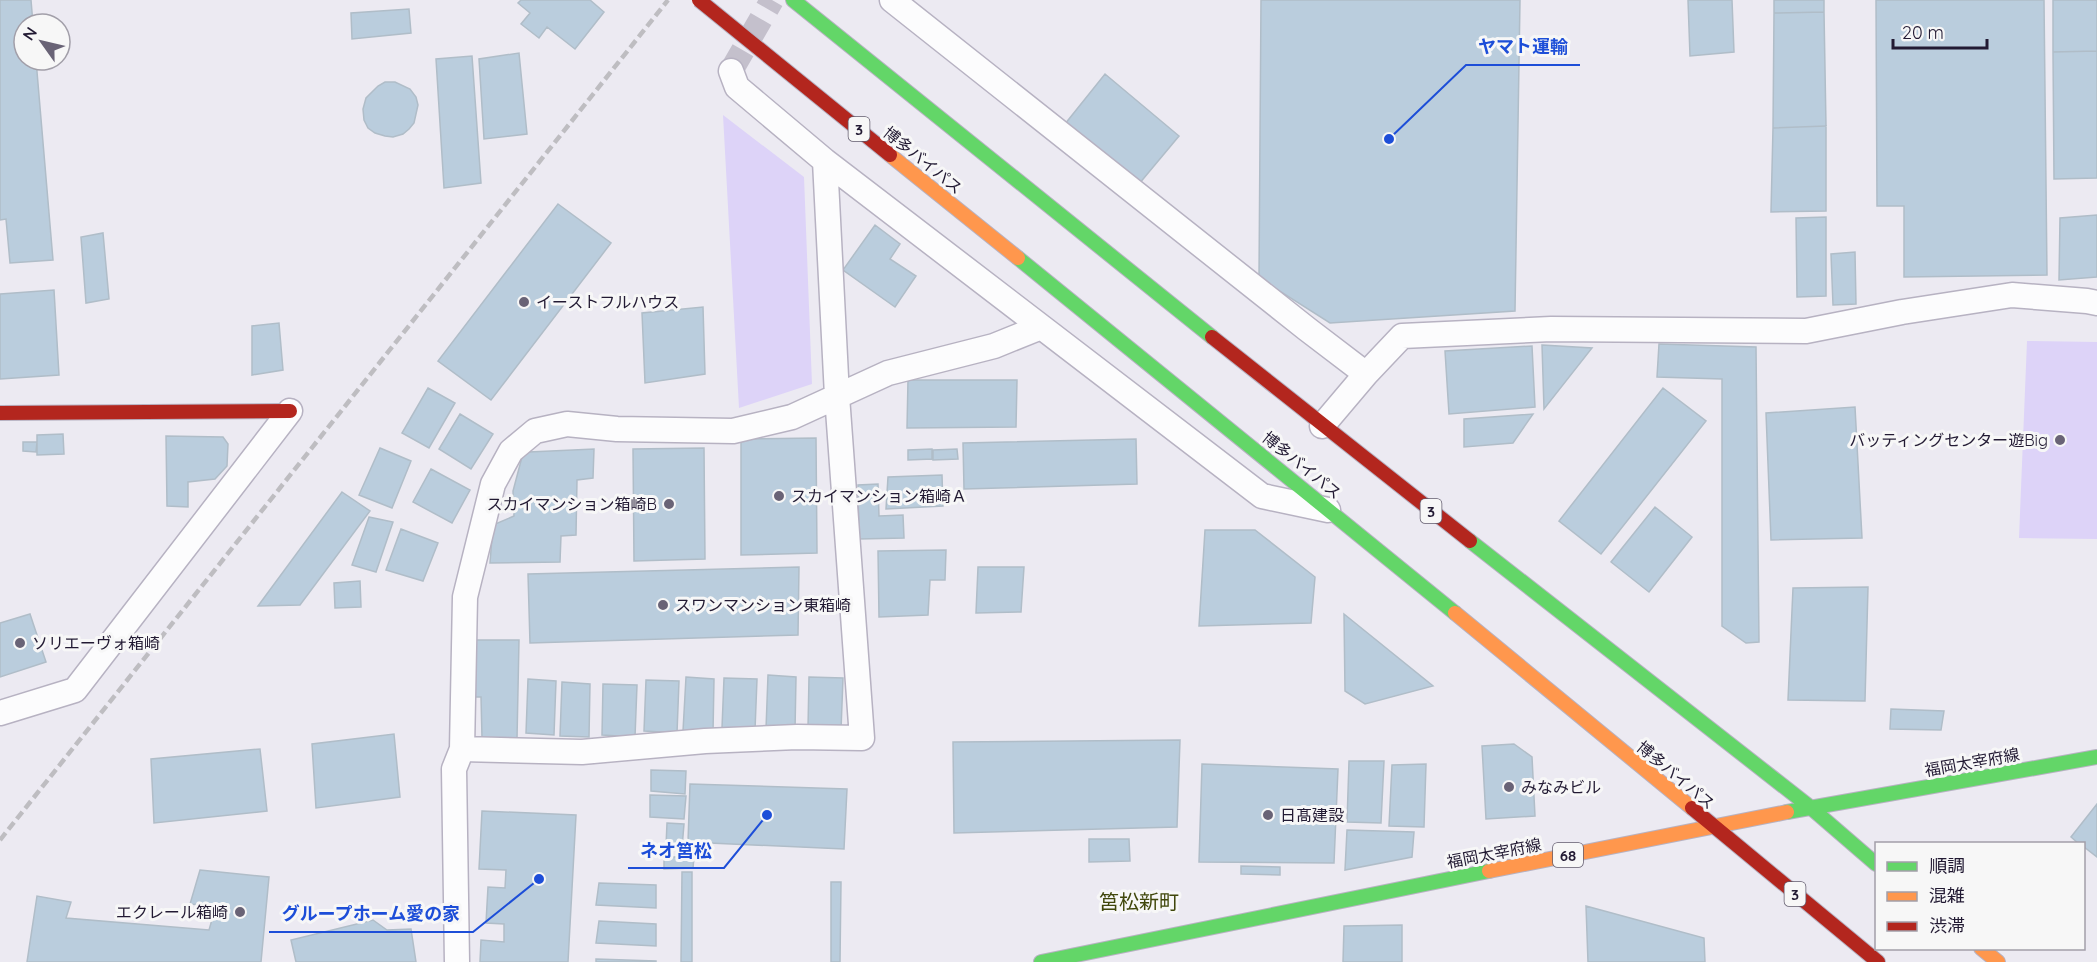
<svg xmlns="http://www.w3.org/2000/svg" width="2097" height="962" font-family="Quicksand,'Noto Sans JP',sans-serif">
  <rect width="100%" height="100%" fill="#eceaf2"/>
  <path fill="#ddd3f8" d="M723,115L804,177L812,384L739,408Z
    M2027,341L2097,342V539L2019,538Z"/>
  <path fill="#bacddd" stroke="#b0bdc8" stroke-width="1.5" d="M0,0H31L33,24H24V60H36L53,260L10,263L6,219L0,220Z
    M521,0H590L604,12L575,49L547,27L539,38L521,24L530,13L518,3Z
    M1261,0H1520L1515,311L1330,323L1259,278Z
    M1688,0H1732L1734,52L1690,56Z
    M1774,0H1824V12L1774,13Z
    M1876,0H2044L2047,275L1904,277V206H1877Z
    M2053,0H2097V51L2053,52Z
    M409,9L411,33L352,39L351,13Z
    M1824,12L1826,126L1773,128L1774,13Z
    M2097,51V178L2054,179L2053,52Z
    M519,53L527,134L484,139L479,59Z
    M472,56L481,183L444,188L436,59Z
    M1105,74L1179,136L1139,184L1065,124Z
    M385,82H395L410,89L416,97L418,105L414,123L409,129L403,134L393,137L385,136L375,133L368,128L364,120L363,109L366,98L378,86Z
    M1826,126V211L1771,212L1773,128Z
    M558,204L611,243L491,400L438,361Z
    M2097,215V277L2059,280L2060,218Z
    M1826,217V296L1797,297L1796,218Z
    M875,225L900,244L890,259L916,276L895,307L843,270Z
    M103,233L109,299L86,303L81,237Z
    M1855,252L1856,304L1833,305L1831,254Z
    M54,290L59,375L0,379V294Z
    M703,307L705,374L645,383L642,313Z
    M279,323L283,370L252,375V326Z
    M1659,344L1756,347L1759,642L1746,643L1722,626V379L1657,377Z
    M1542,345L1592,348L1544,409Z
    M1532,346L1535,407L1449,414L1445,351Z
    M908,380H1017L1016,427L907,428Z
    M428,388L455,403L429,448L402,433Z
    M1663,388L1706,421L1601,554L1559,521Z
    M1855,407L1862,538L1771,540L1766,413Z
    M460,414L493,434L471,469L439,449Z
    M1533,414L1513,443L1464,447V419Z
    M63,434L64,454L37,455V435Z
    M166,436L223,437L228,444L227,466L215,479L188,482V507L167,506Z
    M816,438L817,553L741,555V439Z
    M1136,439L1137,484L964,489L963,443Z
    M23,442H37L36,452L23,451Z
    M380,448L411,461L392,508L359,495Z
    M704,448L705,559L634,561L633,449Z
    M594,449L593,478L577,480L576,535L561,536L560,562L490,563L493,525L514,516L513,491L522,457L529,452Z
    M932,449V459L908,460V450Z
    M957,449L958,459L933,460V450Z
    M431,469L470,490L452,523L413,502Z
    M942,475L943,506L886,509L888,477Z
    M878,484L879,516L903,515L904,538L859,539L858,485Z
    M342,492L370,511L300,605L258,606Z
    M1655,507L1692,537L1649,592L1611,562Z
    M369,517L393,522L376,572L352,565Z
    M401,529L438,543L423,581L386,570Z
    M1205,530H1255L1315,577L1311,623L1199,626Z
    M946,550L945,580H930L928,615L879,617L878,551Z
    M799,567L798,635L530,643L528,574Z
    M978,567H1024L1021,612L976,613Z
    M360,581L361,607L335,608L334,583Z
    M1868,587L1865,701L1788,700L1793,588Z
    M30,614L46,662L0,677V623Z
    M1344,614L1433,686L1365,704L1345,691Z
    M472,640H519L517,739L482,738L481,697H472Z
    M768,675L796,677L795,731L766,729Z
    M686,677L714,679L713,733L683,731Z
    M809,677L843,678L841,730L808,728Z
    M724,678L757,679L755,730L722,728Z
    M528,679L556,681L554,735L526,733Z
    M646,680L679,681L677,733L644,731Z
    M562,682L590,684L589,737L560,736Z
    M603,684L637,685L635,737L602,735Z
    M1891,709L1944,711L1941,730L1890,729Z
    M394,734L400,797L316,808L312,744Z
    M1180,740L1177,827L954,833L953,742Z
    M1514,744L1532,757L1535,816L1486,819L1482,746Z
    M260,749L267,811L154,823L151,759Z
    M1349,761H1384L1381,823L1347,822Z
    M1202,764L1338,769L1334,863L1199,862Z
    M1426,764L1424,827L1389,826L1392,765Z
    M651,770L686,771L685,794L651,791Z
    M690,784L847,789L844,849L688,842Z
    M650,795L686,796L684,819L650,817Z
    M2097,804V857L2084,847V844H2079L2071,837Z
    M482,811L576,815L568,962H480L481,940L504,942V924L486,923L488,887L505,888L506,870L479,869Z
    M667,823L684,824L682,848L666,846Z
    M1347,830L1414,832L1412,857L1345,870Z
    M1089,839H1129L1130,861L1089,862Z
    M664,857H694L693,868L664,869Z
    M1241,866L1280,867V875L1241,874Z
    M200,870L269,877L261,962H27L37,896L71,902L66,918L209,930L216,906L190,904Z
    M682,872H692V962H681Z
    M831,882H841L840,962H831Z
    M599,883L656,885V908L596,905Z
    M1586,906L1704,938L1705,962H1588Z
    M373,920L387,930L411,929L416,962H296L291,940Z
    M599,921L656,924V946L596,943Z
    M1402,925V962H1343L1344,926Z
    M596,959L656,961V962H596Z"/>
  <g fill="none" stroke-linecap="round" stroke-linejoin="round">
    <path stroke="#c4c0cc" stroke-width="24" stroke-dasharray="24 12" stroke-linecap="butt" d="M731,71L772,0"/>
    <defs>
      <path id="street" d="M892,0L1307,329L1366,374
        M731,71L737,87L825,161L1262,496L1328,510
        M1322,426L1366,374L1402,336L1551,329L1806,331L1902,312L2012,295L2087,301L2097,303
        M0,713L75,690L290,411
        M462,749L582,752L705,741L797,737L862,738L837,396L825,161
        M457,962L454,769L462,749L465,597L493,484L511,451L535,431L567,424L617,429L733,431L792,417L888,373L994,346L1041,327"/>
      <path id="fast" d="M793,0L1212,337
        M1018,258L1455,613
        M1470,541L1810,807L1876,864
        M1787,812L2097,757
        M1041,962L1489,871"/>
      <path id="slow" d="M1455,613L1692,808
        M1489,871L1787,812
        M1981,948L1998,962"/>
      <path id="jam" d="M1212,337L1470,541
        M0,413L290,411
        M1692,808L1878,962"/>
    </defs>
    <use href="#street" stroke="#b7b2c2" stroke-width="27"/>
    <use href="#fast" stroke="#b7b2c2" stroke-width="16"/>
    <use href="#slow" stroke="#b7b2c2" stroke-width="16"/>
    <use href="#jam" stroke="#b7b2c2" stroke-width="16"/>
    <use href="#street" stroke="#fcfcfd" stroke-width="24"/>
    <use href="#fast" stroke="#63d668" stroke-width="14"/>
    <use href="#slow" stroke="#ff974d" stroke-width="14"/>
    <use href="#jam" stroke="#b3261e" stroke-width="14"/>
    <path stroke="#bebdc1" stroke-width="4.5" stroke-dasharray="9 4.5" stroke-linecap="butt" d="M0,840L668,0"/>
    <defs>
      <path id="slow-bridge" d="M890,155L1018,258"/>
      <path id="jam-bridge" d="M699,0L890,155"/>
    </defs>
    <use href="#slow-bridge" stroke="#b7b2c2" stroke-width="16" stroke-linecap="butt"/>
    <use href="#jam-bridge" stroke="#b7b2c2" stroke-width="16" stroke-linecap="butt"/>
    <use href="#slow-bridge" stroke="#ff974d" stroke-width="14"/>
    <use href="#jam-bridge" stroke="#b3261e" stroke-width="14"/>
  </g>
  <g fill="#696376" stroke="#f7f7f7" stroke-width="2">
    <circle cx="524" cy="302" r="6"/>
    <circle cx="2060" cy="440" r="6"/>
    <circle cx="779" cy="496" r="6"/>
    <circle cx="669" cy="504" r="6"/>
    <circle cx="663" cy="605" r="6"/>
    <circle cx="20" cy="643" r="6"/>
    <circle cx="1509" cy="787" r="6"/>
    <circle cx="1268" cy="815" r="6"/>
    <circle cx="240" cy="912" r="6"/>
  </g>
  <g text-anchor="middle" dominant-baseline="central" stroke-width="6" stroke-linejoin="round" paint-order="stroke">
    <g fill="#f7f7f7" stroke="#625c6e" stroke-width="1.5">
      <rect x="848.5" y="117" width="21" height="24" rx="4.5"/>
      <rect x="1420.5" y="499" width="21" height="24" rx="4.5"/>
      <rect x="1553" y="843" width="30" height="24" rx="4.5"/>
      <rect x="1784.5" y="882" width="21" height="24" rx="4.5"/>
    </g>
    <g font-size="15" font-weight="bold" fill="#221a33">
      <text x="859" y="129">3</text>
      <text x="1431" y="511">3</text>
      <text x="1568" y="855">68</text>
      <text x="1795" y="894">3</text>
    </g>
    <g font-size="16" fill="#221a33" stroke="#f7f7f7">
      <text transform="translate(923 160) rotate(39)">博多バイパス</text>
      <text transform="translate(1302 465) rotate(39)">博多バイパス</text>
      <text transform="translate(1972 762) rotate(-10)">福岡太宰府線</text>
      <text transform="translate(1676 775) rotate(40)">博多バイパス</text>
      <text transform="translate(1494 853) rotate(-11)">福岡太宰府線</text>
    </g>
    <g font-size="16" fill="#221a33" stroke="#f7f7f7" text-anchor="start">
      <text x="536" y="302">イーストフルハウス</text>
      <text x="2048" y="440" text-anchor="end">バッティングセンター遊Big</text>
      <text x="791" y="496">スカイマンション箱崎Ａ</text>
      <text x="657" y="504" text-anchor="end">スカイマンション箱崎B</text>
      <text x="675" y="605">スワンマンション東箱崎</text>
      <text x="32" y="643">ソリエーヴォ箱崎</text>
      <text x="1521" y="787">みなみビル</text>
      <text x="1280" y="815">日髙建設</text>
      <text x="228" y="912" text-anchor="end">エクレール箱崎</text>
    </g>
    <g font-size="20" fill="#40470b" stroke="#f7f7f7">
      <text x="1139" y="901">筥松新町</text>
    </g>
  </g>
  <path fill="none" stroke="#1d4ed8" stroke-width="2" d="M1389 139L1466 65H1580M767 815L724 868H628M539 879L473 932H269"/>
  <g fill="#1d4ed8" stroke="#f7f7f7" stroke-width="2">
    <circle cx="1389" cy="139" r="6"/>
    <circle cx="767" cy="815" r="6"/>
    <circle cx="539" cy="879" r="6"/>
  </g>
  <g font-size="18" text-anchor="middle" font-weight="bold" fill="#1d4ed8" stroke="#f7f7f7" stroke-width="6" stroke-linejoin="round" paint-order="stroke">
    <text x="1523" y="53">ヤマト運輸</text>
    <text x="676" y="857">ネオ筥松</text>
    <text x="371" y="920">グループホーム愛の家</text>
  </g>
  <rect x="1875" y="842" width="210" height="108" fill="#f7f7f7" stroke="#a29fa9" stroke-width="1.5"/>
  <rect x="1887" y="862" width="30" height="9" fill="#63d668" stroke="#a29fa9" stroke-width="1.5"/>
  <text x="1929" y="872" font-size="18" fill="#221a33">順調</text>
  <rect x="1887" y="892" width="30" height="9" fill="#ff974d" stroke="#a29fa9" stroke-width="1.5"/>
  <text x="1929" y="902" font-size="18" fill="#221a33">混雑</text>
  <rect x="1887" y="922" width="30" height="9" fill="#b3261e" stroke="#a29fa9" stroke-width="1.5"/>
  <text x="1929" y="932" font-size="18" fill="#221a33">渋滞</text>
  <g transform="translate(42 42) rotate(304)"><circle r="28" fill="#f7f7f7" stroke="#a29fa9" stroke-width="1.5"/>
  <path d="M0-4.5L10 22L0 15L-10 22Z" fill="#696376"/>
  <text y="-9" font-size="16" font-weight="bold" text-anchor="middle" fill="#221a33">N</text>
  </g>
  <path d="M1893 39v9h94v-9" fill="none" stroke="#221a33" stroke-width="3"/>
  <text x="1902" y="39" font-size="18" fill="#221a33" stroke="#f7f7f7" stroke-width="4.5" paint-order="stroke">20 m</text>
</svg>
